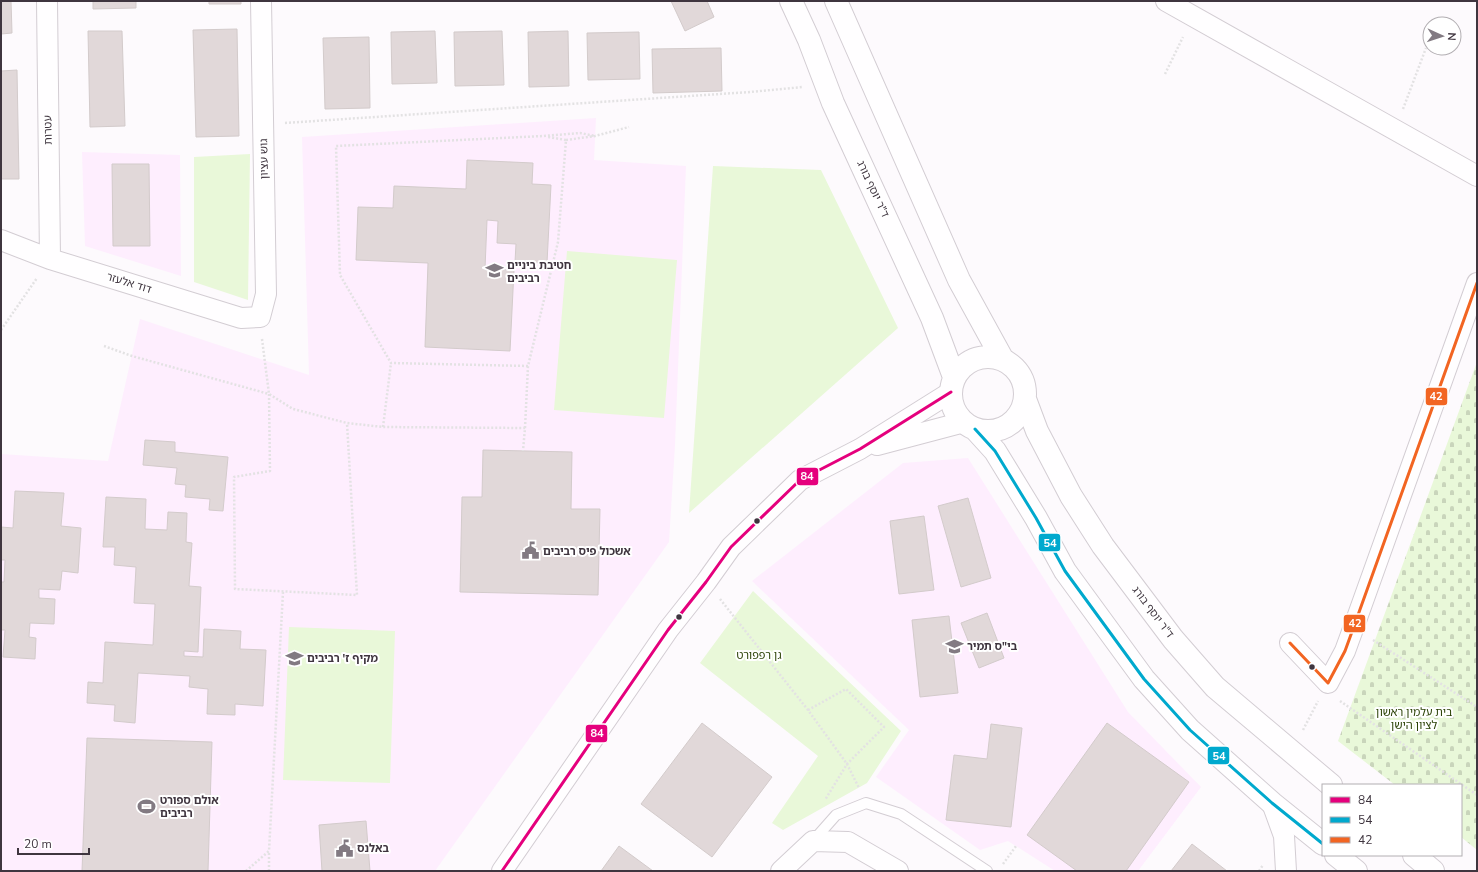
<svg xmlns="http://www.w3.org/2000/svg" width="1478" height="872" font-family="'Nunito Sans','Noto Sans Hebrew',sans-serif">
  <defs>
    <pattern id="cemetery-stones" width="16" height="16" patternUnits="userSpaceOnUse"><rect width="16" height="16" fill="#e9f8d9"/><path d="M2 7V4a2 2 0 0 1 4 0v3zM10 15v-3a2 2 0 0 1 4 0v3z" fill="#c9d5bb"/></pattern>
  </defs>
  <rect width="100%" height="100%" fill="#fdfafd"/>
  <path fill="#feeefe" d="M596,118L594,160L686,166L675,445L669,542L435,871H1V454L108,461L140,319L309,375L302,137Z
    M82,152L180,155L181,276L85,246Z
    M968,458L1128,712L1201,787L1138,871H1055L1008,841L980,850L876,777L909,730L752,581L903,463Z"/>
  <path fill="url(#cemetery-stones)" d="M1477,362V850L1461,837V785H1395L1338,741Z"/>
  <path fill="#e9f8d9" d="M250,154L248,300L194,282V157Z
    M713,166L821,170L898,328L689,513Z
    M567,251L677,260L664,418L554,410Z
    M753,591L901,731L867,783L783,830L772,823L818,756L700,663Z
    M289,627L395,631L390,783L283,780Z"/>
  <path fill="#e1d8d9" stroke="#d3cbcb" d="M1,1H11L12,33L1,34Z
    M93,1H136V8L93,9Z
    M209,1H241V4H209Z
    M671,1H707L714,17L685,31Z
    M237,29L239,136L196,137L193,30Z
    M88,31H122L125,126L90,127Z
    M435,31L437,83L392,84L391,32Z
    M502,31L504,85L455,86L454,32Z
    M568,31L569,86L529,87L528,32Z
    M639,32L640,79L588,80L587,33Z
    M369,37L370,108L325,109L323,38Z
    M721,48L722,91L653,93L652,49Z
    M17,70L19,179H1V71Z
    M467,160L533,163L532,184L551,185L547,263L515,262L516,244L497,243L498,221L487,220L485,269L514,270L510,351L425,347L428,263L356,260L358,207L393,208L394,186L466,189Z
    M112,164H149L150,246H113Z
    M145,440L175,442V452L228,457L223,511L209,510L210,499L185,497L186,485L175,484L177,468L143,465Z
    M483,450L572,452L571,509H600L598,595L460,592L462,497H482Z
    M15,491L64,493L61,526L81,528L78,573L62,571L60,590L39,589V598L55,599L54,624L30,623L29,637L36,638L35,659L3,657L5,630H1V582H4L5,560H1V527L13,528Z
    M106,497L146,499L145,529L167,530L168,512L187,513L186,542L192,543L189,586L201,587L198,652L184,651V656L203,657L204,629L241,631L240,649L266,650L263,706L235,704V715L207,714L208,689L189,687L190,676L138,673L135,723L114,721L115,705L87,703L88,682L103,683L105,642L153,645L155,604L134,603L136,567L114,565L115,547H103Z
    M968,498L991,578L961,587L938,506Z
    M924,516L934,590L899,594L890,521Z
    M987,613L1004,658L979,668L961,623Z
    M949,616L958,693L920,697L912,620Z
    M702,723L772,777L712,857L641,804Z
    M1107,723L1189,782L1126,871H1077L1027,835Z
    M991,724L1022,728L1011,827L946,820L954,755L987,759Z
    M87,738L212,742L208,871H82Z
    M366,821L370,871H322L319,825Z
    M1192,844L1227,871H1171Z
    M619,846L653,871H601Z"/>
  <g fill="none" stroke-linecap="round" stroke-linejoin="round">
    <defs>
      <path id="lane" d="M813,841L836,815L866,803L901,814L987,871"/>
      <path id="street" d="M47,1L50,259
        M1166,1L1477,176
        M1,240L50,259L241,318L260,317L266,294L261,1
        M877,445L964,422
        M1290,643L1328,683L1345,651L1353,629L1477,283
        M1272,803L1284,836L1286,871
        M502,871L668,630L706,582L731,547L800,480L860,449L951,392
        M781,871L813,841L848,842L898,871"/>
      <path id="secondary" d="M791,1L809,40L833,103L932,318L954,377
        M836,1L959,280L1003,360
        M951 394a37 37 0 1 1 74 0a37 37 0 1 1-74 0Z
        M1025,399L1037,431L1071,496L1103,546L1173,639L1215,687L1331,785
        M975,429L995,451L1036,518L1065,571L1144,679L1190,730L1272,803L1323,844
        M1336,855L1356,871
        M1414,855L1433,871"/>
    </defs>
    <use href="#lane" stroke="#d3cdd3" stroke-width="12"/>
    <use href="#street" stroke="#d3cdd3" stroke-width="22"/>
    <use href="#secondary" stroke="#d3cdd3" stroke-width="24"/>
    <path stroke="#e3e2e3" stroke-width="2.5" stroke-dasharray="2 2" stroke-linecap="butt" d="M1165,74L1183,37
      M1403,109L1426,48
      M285,123L750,92L803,87
      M566,140L595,136L629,127
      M1,330L37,278
      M262,339L269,394L293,409L347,423L383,427L525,428L523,451
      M104,346L132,356L269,394L270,471L234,477L235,589L357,595L347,423
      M528,366L391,363L340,275L336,146L543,136L580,133L595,136
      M383,427L391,363
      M525,428L528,366L558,242L566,140L548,137
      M720,599L808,710L847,764L859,788
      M1373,640L1477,707
      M1340,701L1477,795
      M808,710L846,689L884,727L847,764L825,800
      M1303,730L1318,701
      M1003,864L1016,846
      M246,871L269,851L283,592
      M269,871V852
      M1259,871L1263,865"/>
    <use href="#lane" stroke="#fffeff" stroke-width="10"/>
    <use href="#street" stroke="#fffeff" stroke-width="20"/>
    <use href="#secondary" stroke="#fffeff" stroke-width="22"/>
    <defs>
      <path id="bus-1" d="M502,871L668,630L706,582L731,547L800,480L860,449L951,392"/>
      <path id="bus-2" d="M975,429L995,451L1036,518L1065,571L1144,679L1190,730L1272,803L1323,844"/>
      <path id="bus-3" d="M1290,643L1328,683L1345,651L1353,629L1477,283"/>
    </defs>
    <use href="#bus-1" stroke="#fff" stroke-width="6"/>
    <use href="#bus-2" stroke="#fff" stroke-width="6"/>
    <use href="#bus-3" stroke="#fff" stroke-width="6"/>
    <use href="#bus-1" stroke="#e5007d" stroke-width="3"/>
    <use href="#bus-2" stroke="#00a9ce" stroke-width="3"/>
    <use href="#bus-3" stroke="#f26522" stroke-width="3"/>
  </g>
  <defs>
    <symbol id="school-bare" viewBox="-9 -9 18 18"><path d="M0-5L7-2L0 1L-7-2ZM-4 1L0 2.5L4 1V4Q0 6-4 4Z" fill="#827a82" stroke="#fff" stroke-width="2.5" paint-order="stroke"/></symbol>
    <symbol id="civic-bare" viewBox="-9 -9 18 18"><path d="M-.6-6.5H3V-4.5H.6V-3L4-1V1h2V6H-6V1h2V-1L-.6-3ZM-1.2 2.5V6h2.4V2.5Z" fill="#827a82" stroke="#fff" stroke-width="2.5" paint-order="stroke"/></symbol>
    <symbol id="stadium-bare" viewBox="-9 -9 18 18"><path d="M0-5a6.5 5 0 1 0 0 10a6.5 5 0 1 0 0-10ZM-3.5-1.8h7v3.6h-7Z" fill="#827a82" stroke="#fff" stroke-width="2.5" paint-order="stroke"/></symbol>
  </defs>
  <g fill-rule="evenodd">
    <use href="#school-bare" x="482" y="258" width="25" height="25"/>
    <use href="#civic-bare" x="518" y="538" width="25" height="25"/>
    <use href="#school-bare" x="942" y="634" width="25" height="25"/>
    <use href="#school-bare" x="282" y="646" width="25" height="25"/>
    <use href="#stadium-bare" x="134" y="794" width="25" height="25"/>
    <use href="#civic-bare" x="332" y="836" width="25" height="25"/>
  </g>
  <g fill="#3f353f" stroke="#fff" stroke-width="1.5">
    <circle cx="757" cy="521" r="3.5"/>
    <circle cx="679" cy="617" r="3.5"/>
    <circle cx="1312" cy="667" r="3.5"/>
  </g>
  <g text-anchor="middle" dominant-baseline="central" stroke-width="4" stroke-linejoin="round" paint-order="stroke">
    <g font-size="11" fill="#3f353f" stroke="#fff">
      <text transform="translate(48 130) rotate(-91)">עטרות</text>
      <text transform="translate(264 159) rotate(-91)">גוש עציון</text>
      <text transform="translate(873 189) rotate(65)">ד"ר יוסף בורג</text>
      <text transform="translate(129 283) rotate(17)">דוד אלעזר</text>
      <text transform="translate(1153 612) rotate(53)">ד"ר יוסף בורג</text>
    </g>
    <g font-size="11" font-weight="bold" fill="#3f353f" stroke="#fff" text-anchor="start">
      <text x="507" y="265">חטיבת ביניים<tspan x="507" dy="13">רביבים</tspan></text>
      <text x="543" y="551">אשכול פיס רביבים</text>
      <text x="967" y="646">בי"ס תמיר</text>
      <text x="307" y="658">מקיף ז' רביבים</text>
      <text x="160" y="800">אולם ספורט<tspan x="160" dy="13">רביבים</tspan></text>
      <text x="357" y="848">באלנס</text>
    </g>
    <g font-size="11" fill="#2a4104" stroke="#fff">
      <text x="759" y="655">גן רפפורט</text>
      <text x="1414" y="712">בית עלמין ראשון<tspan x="1414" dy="13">לציון הישן</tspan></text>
    </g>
  </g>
  <g stroke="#fff" stroke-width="1.5">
    <rect x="1425" y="387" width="23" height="19" rx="4" fill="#f26522"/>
    <rect x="796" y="467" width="23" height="19" rx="4" fill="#e5007d"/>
    <rect x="1038" y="533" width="23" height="19" rx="4" fill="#00a9ce"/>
    <rect x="1343" y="614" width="23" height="19" rx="4" fill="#f26522"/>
    <rect x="585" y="724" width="23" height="19" rx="4" fill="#e5007d"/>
    <rect x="1207" y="746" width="23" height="19" rx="4" fill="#00a9ce"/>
  </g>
  <g font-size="11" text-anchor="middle" font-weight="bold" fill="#fff">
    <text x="1436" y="400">42</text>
    <text x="807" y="480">84</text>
    <text x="1050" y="547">54</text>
    <text x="1355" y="627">42</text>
    <text x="597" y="737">84</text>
    <text x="1219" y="760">54</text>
  </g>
  <rect width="1478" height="872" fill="none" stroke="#3f353f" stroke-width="4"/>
  <rect x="1322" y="784" width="140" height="72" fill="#ffffff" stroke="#b2aeb2"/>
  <rect x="1330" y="797" width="20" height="6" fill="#e5007d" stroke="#b2aeb2"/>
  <text x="1358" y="804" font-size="12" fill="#3f353f">84</text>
  <rect x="1330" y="817" width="20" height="6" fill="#00a9ce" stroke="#b2aeb2"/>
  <text x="1358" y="824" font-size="12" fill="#3f353f">54</text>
  <rect x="1330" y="837" width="20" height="6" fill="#f26522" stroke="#b2aeb2"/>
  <text x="1358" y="844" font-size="12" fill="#3f353f">42</text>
  <g transform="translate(1442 36) rotate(93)"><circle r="19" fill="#ffffff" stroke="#b2aeb2"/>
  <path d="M0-3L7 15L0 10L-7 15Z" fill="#827a82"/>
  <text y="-6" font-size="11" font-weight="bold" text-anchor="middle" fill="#3f353f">N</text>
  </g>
  <path d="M18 848v6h71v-6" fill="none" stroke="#3f353f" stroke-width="2"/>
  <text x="24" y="848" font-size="12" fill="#3f353f" stroke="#ffffff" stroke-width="3" paint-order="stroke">20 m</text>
</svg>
